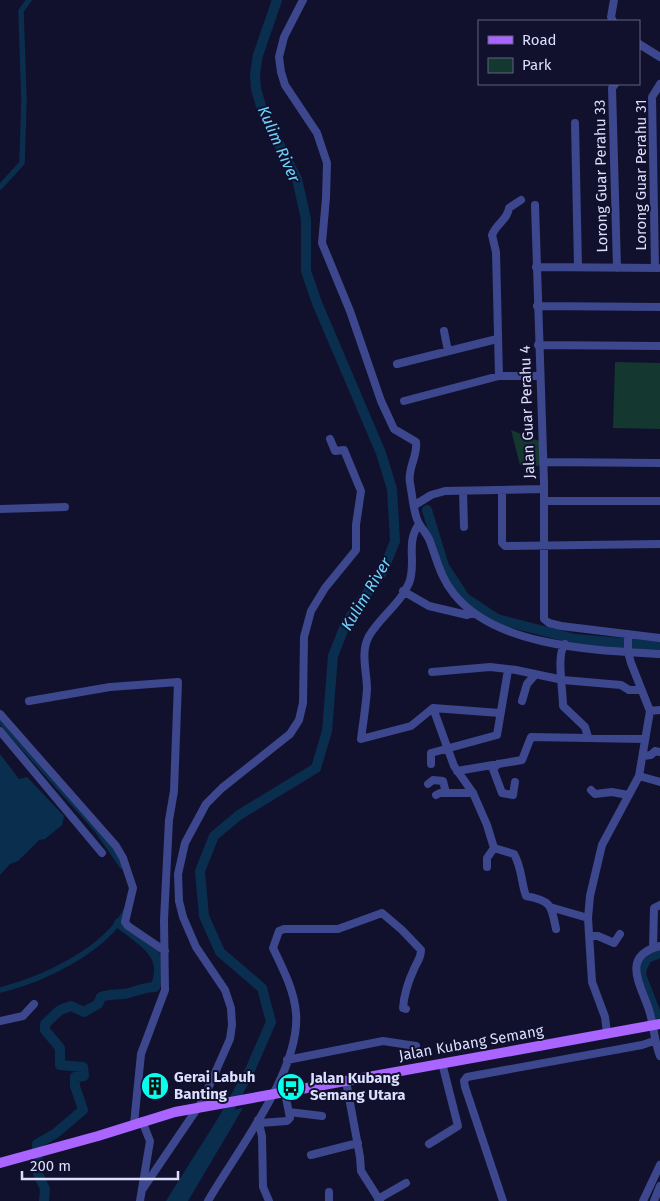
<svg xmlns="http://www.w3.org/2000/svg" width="660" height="1201" font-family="'Fira Sans',sans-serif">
  <rect width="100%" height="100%" fill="#11112d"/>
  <path fill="#143730" d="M615,362L660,363V429L613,428Z
    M511,430L539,441L540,466L520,465Z"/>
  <path fill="#0a2e4d" d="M0,754L19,779L27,777L64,816L62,825L45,839L39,840L18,861L10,864L0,875Z
    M243,1108L188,1201H166L222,1112Z"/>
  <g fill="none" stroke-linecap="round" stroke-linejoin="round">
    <path stroke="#0a2e4d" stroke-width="5.5" d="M0,187L22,163L24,101L21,11L29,0
      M0,721L97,830L122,866
      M0,990C42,980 106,950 126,910"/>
    <path stroke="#0a2e4d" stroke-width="10" d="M427,510L444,566L465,598L497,619L575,639L660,646
      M657,1016L641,975L642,968L647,958L660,953
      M222,1122L250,1070L271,1022L262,988L220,952L204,916L200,871L214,836L239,815L316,768L327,731L333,656L346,623L383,571L395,541L392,489L381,453L317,303L306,271V219L297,179L263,113L256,89L255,74L258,55L277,0
      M44,1201L45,1189L38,1174L37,1144L56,1133L83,1110L75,1086V1077L84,1076L83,1067L60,1065V1048L45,1030V1024L60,1010L71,1006L84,1012L98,1004L101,997C109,994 114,995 122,994C133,993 143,987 155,987C170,955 142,941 119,923"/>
    <path stroke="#3c478d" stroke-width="8" d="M303,0L284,37L279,57L281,72L285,85L317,133L327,163L326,198L322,243L350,311L381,401L394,429L416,442C418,456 407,469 410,483C412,494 413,506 416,516C418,525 425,531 429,539C437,559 440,577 454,594C497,648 597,650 660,654
      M613,21L611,17L614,0
      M639,44L660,57
      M615,84L612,88L617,268
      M575,123L578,267
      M535,205L544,483V619L549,623L561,626L660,638
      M536,267L658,268
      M655,268L652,97L660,84
      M537,306L660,307
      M444,331L448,351
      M538,345L660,346
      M397,364L497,339
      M499,376L496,252L492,235C496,224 508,219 509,208L521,200
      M404,401L499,376H540
      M543,462L660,463
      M463,491L464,527
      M502,491V543L505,546L660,544
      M544,501H660
      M415,505L431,495L445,491L544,489
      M0,509L65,507
      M419,524C405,543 417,563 409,583C401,603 380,617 369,636C360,652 367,672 367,689C366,706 363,723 361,739L411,726L433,708L500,713
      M403,591L429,606L467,615L473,613
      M565,644C556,654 563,689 563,706L585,727L588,737
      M432,672L490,667L516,670L563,680L621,685L629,690H641
      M29,701L110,687L178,682L174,791L169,820L164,920L165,990L141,1054L134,1124
      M522,701L527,684L534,676
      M433,708L454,766L473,793L487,825L494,848L487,858V867
      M650,711L660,710
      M0,714L116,846L123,858L133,888L125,922L128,926L165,951
      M0,731L102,853
      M643,756L651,755L655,751L660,752
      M431,764V753L497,735L508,670
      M498,764L493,769L502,793L513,795L515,782
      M457,771L522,760L531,737L644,739
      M639,776L660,782
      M428,784L433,780L443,781L446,793
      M591,790L595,794L612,792L628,795
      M436,795L440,793H473
      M494,848L514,854C522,868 521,882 526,896C552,901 551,905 556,929
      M550,907L588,918
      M589,936H598L614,943L620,934
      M660,946C620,956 641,985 649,1010C654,1025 654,1041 660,1056
      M653,948L654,908L660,905
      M0,1021L23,1016L34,1004
      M607,1033L605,1017L592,982L588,918L590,896L602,845L639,776L650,711L631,663L628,652V634
      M287,1060L383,1041L416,1046
      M346,1081L360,1157L361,1171L380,1201
      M289,1112L322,1116
      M258,1120L262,1136L263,1187L269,1201
      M260,1123L287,1121L290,1118L285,1093
      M429,1144L458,1126L442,1063
      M311,1155L358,1143
      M142,1190L203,1100L230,1039L232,1025L231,1008L225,990L196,947L183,917L179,901L178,874L185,843L206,804L222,788L290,734L299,720L303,703L304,637L311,611L325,588L356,550V525L361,491L344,450L335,451L330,439
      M329,1192V1201
      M378,1199L406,1183
      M140,1201L150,1141L142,1121
      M208,1201C236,1152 301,1071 296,1013C294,990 283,969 273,948L279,931L284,929H338L382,913L402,930L421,950C421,959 417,961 414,969C408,982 404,994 403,1008L406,1009
      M503,1201L465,1087L464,1081L467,1077L642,1045L654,1041
      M643,1201L660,1165
      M654,1201L660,1186"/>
    <path stroke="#aa64ff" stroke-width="10" d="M0,1163L98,1136L175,1112L660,1024"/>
  </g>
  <defs>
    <symbol id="building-disc" viewBox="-11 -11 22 22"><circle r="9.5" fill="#09ffed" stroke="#11112d"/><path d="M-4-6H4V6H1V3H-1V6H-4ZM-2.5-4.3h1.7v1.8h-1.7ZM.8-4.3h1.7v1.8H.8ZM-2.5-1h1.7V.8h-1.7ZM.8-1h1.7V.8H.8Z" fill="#111"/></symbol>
    <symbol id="bus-disc" viewBox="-11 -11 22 22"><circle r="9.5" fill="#09ffed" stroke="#11112d"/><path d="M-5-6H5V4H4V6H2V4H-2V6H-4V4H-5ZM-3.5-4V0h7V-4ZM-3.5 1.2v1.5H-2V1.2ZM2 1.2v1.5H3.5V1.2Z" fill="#111"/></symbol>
  </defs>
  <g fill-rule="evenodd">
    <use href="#building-disc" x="139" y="1070" width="32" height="32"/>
    <use href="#bus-disc" x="275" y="1071" width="32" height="32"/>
  </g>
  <g text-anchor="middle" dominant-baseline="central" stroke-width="4" stroke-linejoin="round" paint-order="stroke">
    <g font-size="15" fill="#dddfff" stroke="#11112d">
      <text transform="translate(641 175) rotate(-90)">Lorong Guar Perahu 31</text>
      <text transform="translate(601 176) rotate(-91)">Lorong Guar Perahu 33</text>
      <text transform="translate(527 412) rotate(-92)">Jalan Guar Perahu 4</text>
      <text transform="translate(471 1043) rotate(-10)">Jalan Kubang Semang</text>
    </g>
    <g font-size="15" font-weight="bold" fill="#dddfff" stroke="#11112d" text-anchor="start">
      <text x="174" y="1077">Gerai Labuh<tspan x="174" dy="17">Banting</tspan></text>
      <text x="310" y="1078">Jalan Kubang<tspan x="310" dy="17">Semang Utara</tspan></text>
    </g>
    <g font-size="16" font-style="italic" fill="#6bd4ff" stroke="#11112d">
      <text transform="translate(279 144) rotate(66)">Kulim River</text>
      <text transform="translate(366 594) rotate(-59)">Kulim River</text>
    </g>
  </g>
  <rect x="478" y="20" width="162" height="65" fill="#11112d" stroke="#636381"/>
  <rect x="488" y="36" width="25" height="8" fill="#aa64ff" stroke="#636381"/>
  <text x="522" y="45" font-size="15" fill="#dddfff">Road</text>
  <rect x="488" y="58" width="25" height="15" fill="#143730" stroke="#636381"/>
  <text x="522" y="70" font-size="15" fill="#dddfff">Park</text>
  <path d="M22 1171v8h156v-8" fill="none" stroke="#dddfff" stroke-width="2.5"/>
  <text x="30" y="1171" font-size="15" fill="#dddfff" stroke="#11112d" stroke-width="4" paint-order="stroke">200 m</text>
</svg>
